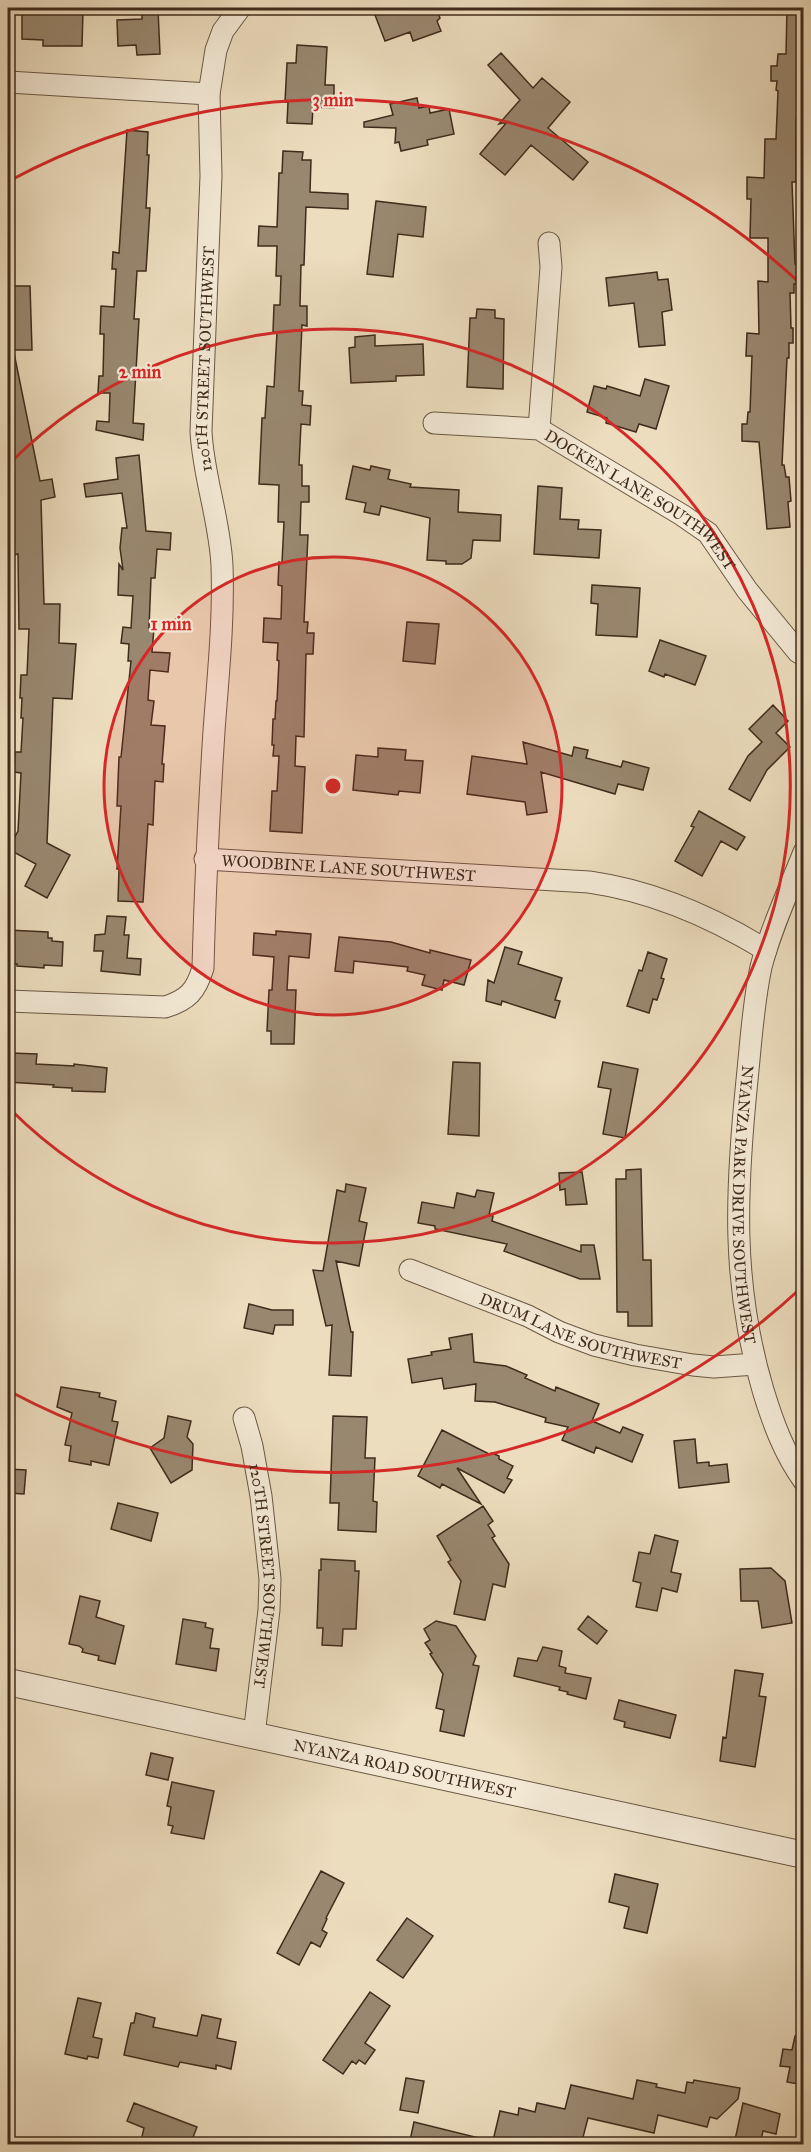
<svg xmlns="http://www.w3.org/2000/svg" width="811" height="2152" font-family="'IM FELL Great Primer',serif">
  <rect width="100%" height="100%" fill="#ecddbe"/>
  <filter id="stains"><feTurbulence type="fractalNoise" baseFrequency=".00333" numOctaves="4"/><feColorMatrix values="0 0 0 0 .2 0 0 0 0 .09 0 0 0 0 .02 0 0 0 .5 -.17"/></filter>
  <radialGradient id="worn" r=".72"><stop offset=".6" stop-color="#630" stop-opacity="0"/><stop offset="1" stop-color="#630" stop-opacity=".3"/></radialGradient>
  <path fill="#998870" stroke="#402b1c" stroke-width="1.5" d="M396,8H436L440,18L437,21L441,31L413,41L410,32L385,41L375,15Z
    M787,8H804L802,99L799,98L798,118H796V182H792L795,264H804V284H794V293H790L791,328H793V343H789V358H787L782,465H784L786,477H789L791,501L788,502L790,527L767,529L759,442L742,441V424H747L748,412H750L752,356H746L747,333L759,334L758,281L768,282V238H750L751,199H747V177L764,178L765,139H776L778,91L776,90L777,81H771V66H777L778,54H786Z
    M67,9L83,10L82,46H43V40L22,39V14H26L25,11L67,12Z
    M158,9L160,54L137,55L136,45L118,46L117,20L142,19V10Z
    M297,45L327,47L325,85H334V108L313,107L312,124L287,123L288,102H285L287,63H296Z
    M501,53L533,88L542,78L570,102L548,128L588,162L573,180L531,145L505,175L480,154L507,122L499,124L520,100L488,65Z
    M417,98L419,108L429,106L430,113L449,109L454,134L427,140L428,145L401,151L399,142L395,143L396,128L364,127V122L393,115L390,104Z
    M127,130L148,132L147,155H149L146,208H150L146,271H137L134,319H139L133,423L144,424L143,440L96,430L97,421L109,422L110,393H98L99,376H103L104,334H100L101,306L114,307L116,269H112L113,252L119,253Z
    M283,151L303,152L302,160H311L310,192L348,194V209L306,207L304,265H301L300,306H307V326L302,325L299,391H303L302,405L311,406L310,425L301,424L299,465H302V486H309V502H301L300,535H308L304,622H308L307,633H314L313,654H306L304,737L296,736L295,766L305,767L302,833L270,831L272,791H277L279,756H273L274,745H272L273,719H275L276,701H277L279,661L277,660L278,643L263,642L264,618L281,619L282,586L278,585L279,562L282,563L284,522H278L279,485L259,484L262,418H265L267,386L274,387L277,332H273L274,305H280L281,276H276L277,246H258L259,226L277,227L279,173H282Z
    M376,201L426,207L423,237L398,234L393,277L367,274Z
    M657,272L658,280L668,279L672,310L662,312L665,345L639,347L634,303L609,306L606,278Z
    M8,286H30L32,350H8Z
    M477,309L495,310V318L504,319L503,389L467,387L470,318H476Z
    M375,335V346L423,344L424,375L396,376V381L351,383L349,348L355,347V337Z
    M14,353L40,481L52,479L55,497L41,500L44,604H60L59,643L76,644L72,699L53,698L48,819L47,843L70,855L47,898L25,886L36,864L8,849L18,831L21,773L14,772L15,752H21L23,718H21L22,698H20L21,675H27L29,629H19L18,554L13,555L12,499H8V481L12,480L8,456V354Z
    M645,379L669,386L656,429L639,424L636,432L606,423L607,418L587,412L594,386L606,389L607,386L640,396Z
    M139,455L146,531L171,533L170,550L157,549L155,578H151L149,628H154L152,652L170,653L168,672L150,670L148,700L154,701L151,725L165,726L162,764H164L163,782L155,781L153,825L148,824L143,902L118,901L119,869H117L121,806H117L119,757H121L131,661H128L129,644L121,643L123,627L131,628L133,596L118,595L119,564L123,570L120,548L122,528H127L122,493L86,497L84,484L118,479L116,458Z
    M353,466L370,470L371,466L390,470L388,479L411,484L410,487L459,490L458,512L501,515L500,541L473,540L471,558L462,564H446V561L427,560L430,518L381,506L379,515L364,512L366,503L346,499Z
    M538,486L562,488L560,519L579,520L578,529L601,530L599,558L534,554Z
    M592,585L640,588L637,637L596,635L598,604L591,603Z
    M407,622L439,624L435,664L403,661Z
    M660,640L706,656L695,685L665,674L664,677L649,671Z
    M773,705L788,721L776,733L790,747L767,770L750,801L729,789L748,756L762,742L749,729Z
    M523,742L572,756L574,747L588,750L586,758L621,767L623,761L649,768L643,790L618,784L615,794L541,772L547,812L527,815L525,802L467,794L472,756L527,764Z
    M378,748L406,750L405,760L423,761L420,793L399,791L398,795L353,790L356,755L378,757Z
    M699,811L745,837L737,850L721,841L702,876L675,861L694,827L691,826Z
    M107,916L126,917L124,935H129L127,958L141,959L140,975L101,971L103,951H94L95,935L105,934Z
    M8,930L48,932V938H52V941L63,942L62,966L44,965V968L17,966V964L8,963Z
    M276,931L311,934L309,958L289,956L287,990H296L294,1044H271V1031H267L269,990H272L274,957L253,955L254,933L276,935Z
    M339,937L391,942L430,953V950L471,960L464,985L444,980L442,990L422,985L425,975L407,971L408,967L354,961L353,973L335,971Z
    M505,947L522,952L518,964L562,978L555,1000L560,1001L555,1018L502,1001L501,1005L486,1001L488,980L494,983Z
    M648,952L667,959L661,978L664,979L657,1000L653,999L649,1013L627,1006L639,970L642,971Z
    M10,1053L37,1054L36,1064L74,1066V1064L107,1068L105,1092L72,1091V1088L53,1087L54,1085L8,1082V1056H10Z
    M453,1062L480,1063L479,1136L448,1134Z
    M603,1062L638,1069L625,1138L603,1134L611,1089L598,1087Z
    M641,1169L643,1260H651L652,1326H628V1312H617L616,1179H626V1170Z
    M582,1172L587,1204L566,1205L565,1189L560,1190L559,1173Z
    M346,1184L366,1188L359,1221L367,1223L359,1266L336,1261L351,1332H353L351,1376L329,1375L332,1325L326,1326L313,1270L323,1271L337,1190L345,1192Z
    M477,1190L494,1193L489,1215L493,1216L492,1221L581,1252V1245H594L600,1279H580L504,1251L507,1244L435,1229V1226L418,1223L422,1202L454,1208L457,1193L475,1197Z
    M249,1304L272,1310H293V1325H275L273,1334L244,1328Z
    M472,1334L474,1362L506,1366L527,1375L525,1378L555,1391L556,1387L599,1404L592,1421L620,1433L623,1427L643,1435L632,1462L596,1447L594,1453L562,1440L568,1427L545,1422L546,1418L495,1402L475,1401L476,1384L444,1389L442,1378L412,1383L408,1359L432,1355L431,1352L451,1349L449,1338Z
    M61,1387L100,1393L99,1397L116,1401L112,1421L118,1422L109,1465L91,1461V1465L69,1461L71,1446L65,1445L72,1413L57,1407Z
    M168,1416L191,1421L187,1437L193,1444L192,1470L171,1483L150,1448L164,1438Z
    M333,1416L367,1417L365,1458H375L373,1501L377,1502L376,1532L338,1530L339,1503H330Z
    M442,1430L477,1448L489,1454L492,1453L499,1456V1459L513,1466L507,1478L512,1480L504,1493L457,1468L481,1504L442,1484L440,1488L418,1476Z
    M695,1439L697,1463L709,1462V1466L727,1464L729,1482L679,1488L674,1441Z
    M8,1469L26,1470L24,1494L8,1493Z
    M118,1503L158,1513L151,1541L111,1529Z
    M483,1506L493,1521L488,1525L495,1536L492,1538L509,1564L505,1587L493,1584L485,1620L454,1614L461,1581L448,1562L451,1560L437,1536Z
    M655,1535L678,1541L671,1572L681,1574L677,1592L662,1588L657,1611L636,1607L641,1583L633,1581L639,1552L650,1554Z
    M321,1559L355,1561V1571H359L356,1629H343L342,1646L322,1645L323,1628H317L319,1570H321Z
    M771,1568L785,1581L792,1623L762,1628L758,1601H741L740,1569Z
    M80,1596L100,1601L96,1617L124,1626L115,1664L98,1660L99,1656L82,1652L83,1649L79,1646L69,1644Z
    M588,1616L607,1631L597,1644L578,1629Z
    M183,1619L206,1623L205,1627L213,1629L210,1648L219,1649L216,1671L176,1664Z
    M436,1621L456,1626L476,1656L473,1665L479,1666L464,1736L440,1731L444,1710L436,1708L443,1674L430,1654L432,1653L425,1643L430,1640L424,1629Z
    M543,1647L562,1651L559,1666L566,1668L565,1673L591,1678L586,1699L567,1694L568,1692L559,1690L560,1687L514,1676L518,1658L537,1661Z
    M735,1670L763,1674L759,1696L766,1697L755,1767L720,1761L723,1737L726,1738Z
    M619,1700L676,1715L670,1738L624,1727L625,1722L614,1719Z
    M151,1753L173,1758L168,1780L146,1775Z
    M172,1782L214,1791L204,1839L171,1833L173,1826L168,1825L171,1807L167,1806Z
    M321,1871L344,1883L326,1918L327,1919L322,1930L327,1933L320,1947L311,1942L299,1965L277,1953Z
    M615,1874L658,1884L647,1933L624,1928L629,1907L609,1902Z
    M407,1918L433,1936L403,1978L377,1960Z
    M370,1992L390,2006L365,2043L375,2050L365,2064L359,2060L356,2064L352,2061L343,2074L323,2060Z
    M78,1998L101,2003L93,2037L102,2039L98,2058L88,2056L87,2059L65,2054Z
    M136,2013L155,2018L153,2027L197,2036L202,2015L221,2019L217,2038L236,2042L231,2069L216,2065V2069L180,2062L178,2067L124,2055L131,2023H134Z
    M795,2036H804V2085L787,2082L790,2067L780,2066L783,2049L792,2050Z
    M406,2078L424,2081L418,2113L400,2110Z
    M637,2080L657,2084L656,2087L685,2093L687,2082L693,2083L694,2080L740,2088L738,2099L717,2119L710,2117L707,2127L658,2115L654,2133L588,2118L581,2145H492L500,2111L518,2115L519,2108L535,2112L537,2103L565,2109L571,2085L633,2099Z
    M134,2103L197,2127L190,2145H140L144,2128L127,2121Z
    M743,2103L780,2114L776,2134L763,2131L760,2145L735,2140Z
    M414,2122L479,2138L478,2145H409Z"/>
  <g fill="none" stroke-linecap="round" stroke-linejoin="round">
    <defs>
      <g id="minor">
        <path d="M8,82L209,94"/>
        <path id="s1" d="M434,423L539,429L682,515L708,533L747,590L798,652L804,655"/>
        <path d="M539,429L551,267L549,243"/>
        <path id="s2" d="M804,852C789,890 771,928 761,967C753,1004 751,1042 747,1080C736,1189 731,1283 763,1390C773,1423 784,1453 804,1481"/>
        <path id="s3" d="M205,859L589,882C653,891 712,917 766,950"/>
        <path id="s4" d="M8,1001L165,1007C188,1000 196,991 203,968C205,889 209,810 214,731C218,676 224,621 222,566C220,520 203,476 201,431L211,176L209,94L216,50L223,31L240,8"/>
        <path id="s5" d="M410,1270L528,1316L559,1332L594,1345L635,1355L693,1365L714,1367L755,1364"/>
        <path id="s6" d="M244,1418L252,1446L261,1496L270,1579L269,1610L254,1735"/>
      </g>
      <g id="tertiary">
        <path id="s7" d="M8,1682L804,1855"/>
      </g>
    </defs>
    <use href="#minor" stroke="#6b5844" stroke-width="23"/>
    <use href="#tertiary" stroke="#6b5844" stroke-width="28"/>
    <use href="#minor" stroke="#f3e9d5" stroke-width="21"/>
    <use href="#tertiary" stroke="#f3e9d5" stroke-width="26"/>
  </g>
  <circle cx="333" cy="786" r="229" fill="#d62828" fill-opacity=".12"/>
  <g fill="none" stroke="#d62828" stroke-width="3">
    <circle cx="333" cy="786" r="229"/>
    <path d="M10 463A457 457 0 1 1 10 1109"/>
    <path d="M801 1288A686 686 0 0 1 11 1392M11 180A686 686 0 0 1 801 284"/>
  </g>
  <g text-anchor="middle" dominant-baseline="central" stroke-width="4.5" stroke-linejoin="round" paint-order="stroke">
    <g font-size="16" fill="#402b1c" stroke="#f3e9d5">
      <text stroke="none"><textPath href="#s4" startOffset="826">120TH STREET SOUTHWEST</textPath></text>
      <text stroke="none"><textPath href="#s1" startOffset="230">DOCKEN LANE SOUTHWEST</textPath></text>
      <text stroke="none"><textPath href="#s3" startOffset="144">WOODBINE LANE SOUTHWEST</textPath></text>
      <text stroke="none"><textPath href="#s2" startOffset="362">NYANZA PARK DRIVE SOUTHWEST</textPath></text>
      <text stroke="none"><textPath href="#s5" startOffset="182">DRUM LANE SOUTHWEST</textPath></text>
      <text stroke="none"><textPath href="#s6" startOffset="160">120TH STREET SOUTHWEST</textPath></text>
      <text stroke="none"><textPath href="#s7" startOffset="406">NYANZA ROAD SOUTHWEST</textPath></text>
    </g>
  </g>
  <circle cx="333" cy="786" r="9" fill="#d62828" stroke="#f3e9d5" stroke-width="3"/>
  <g font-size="18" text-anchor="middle" font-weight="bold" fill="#d62828" stroke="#f3e9d5" stroke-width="4.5" stroke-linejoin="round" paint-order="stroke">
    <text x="333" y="106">3 min</text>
    <text x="140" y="378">2 min</text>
    <text x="171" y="630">1 min</text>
  </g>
  <rect width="811" height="2152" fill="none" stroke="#ecddbe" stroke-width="30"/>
  <rect x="9" y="9" width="793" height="2134" fill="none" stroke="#402b1c" stroke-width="3"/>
  <rect x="15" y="15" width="781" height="2122" fill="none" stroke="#402b1c" stroke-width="1.5"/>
  <rect width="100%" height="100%" filter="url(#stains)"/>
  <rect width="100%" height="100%" fill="url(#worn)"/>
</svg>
